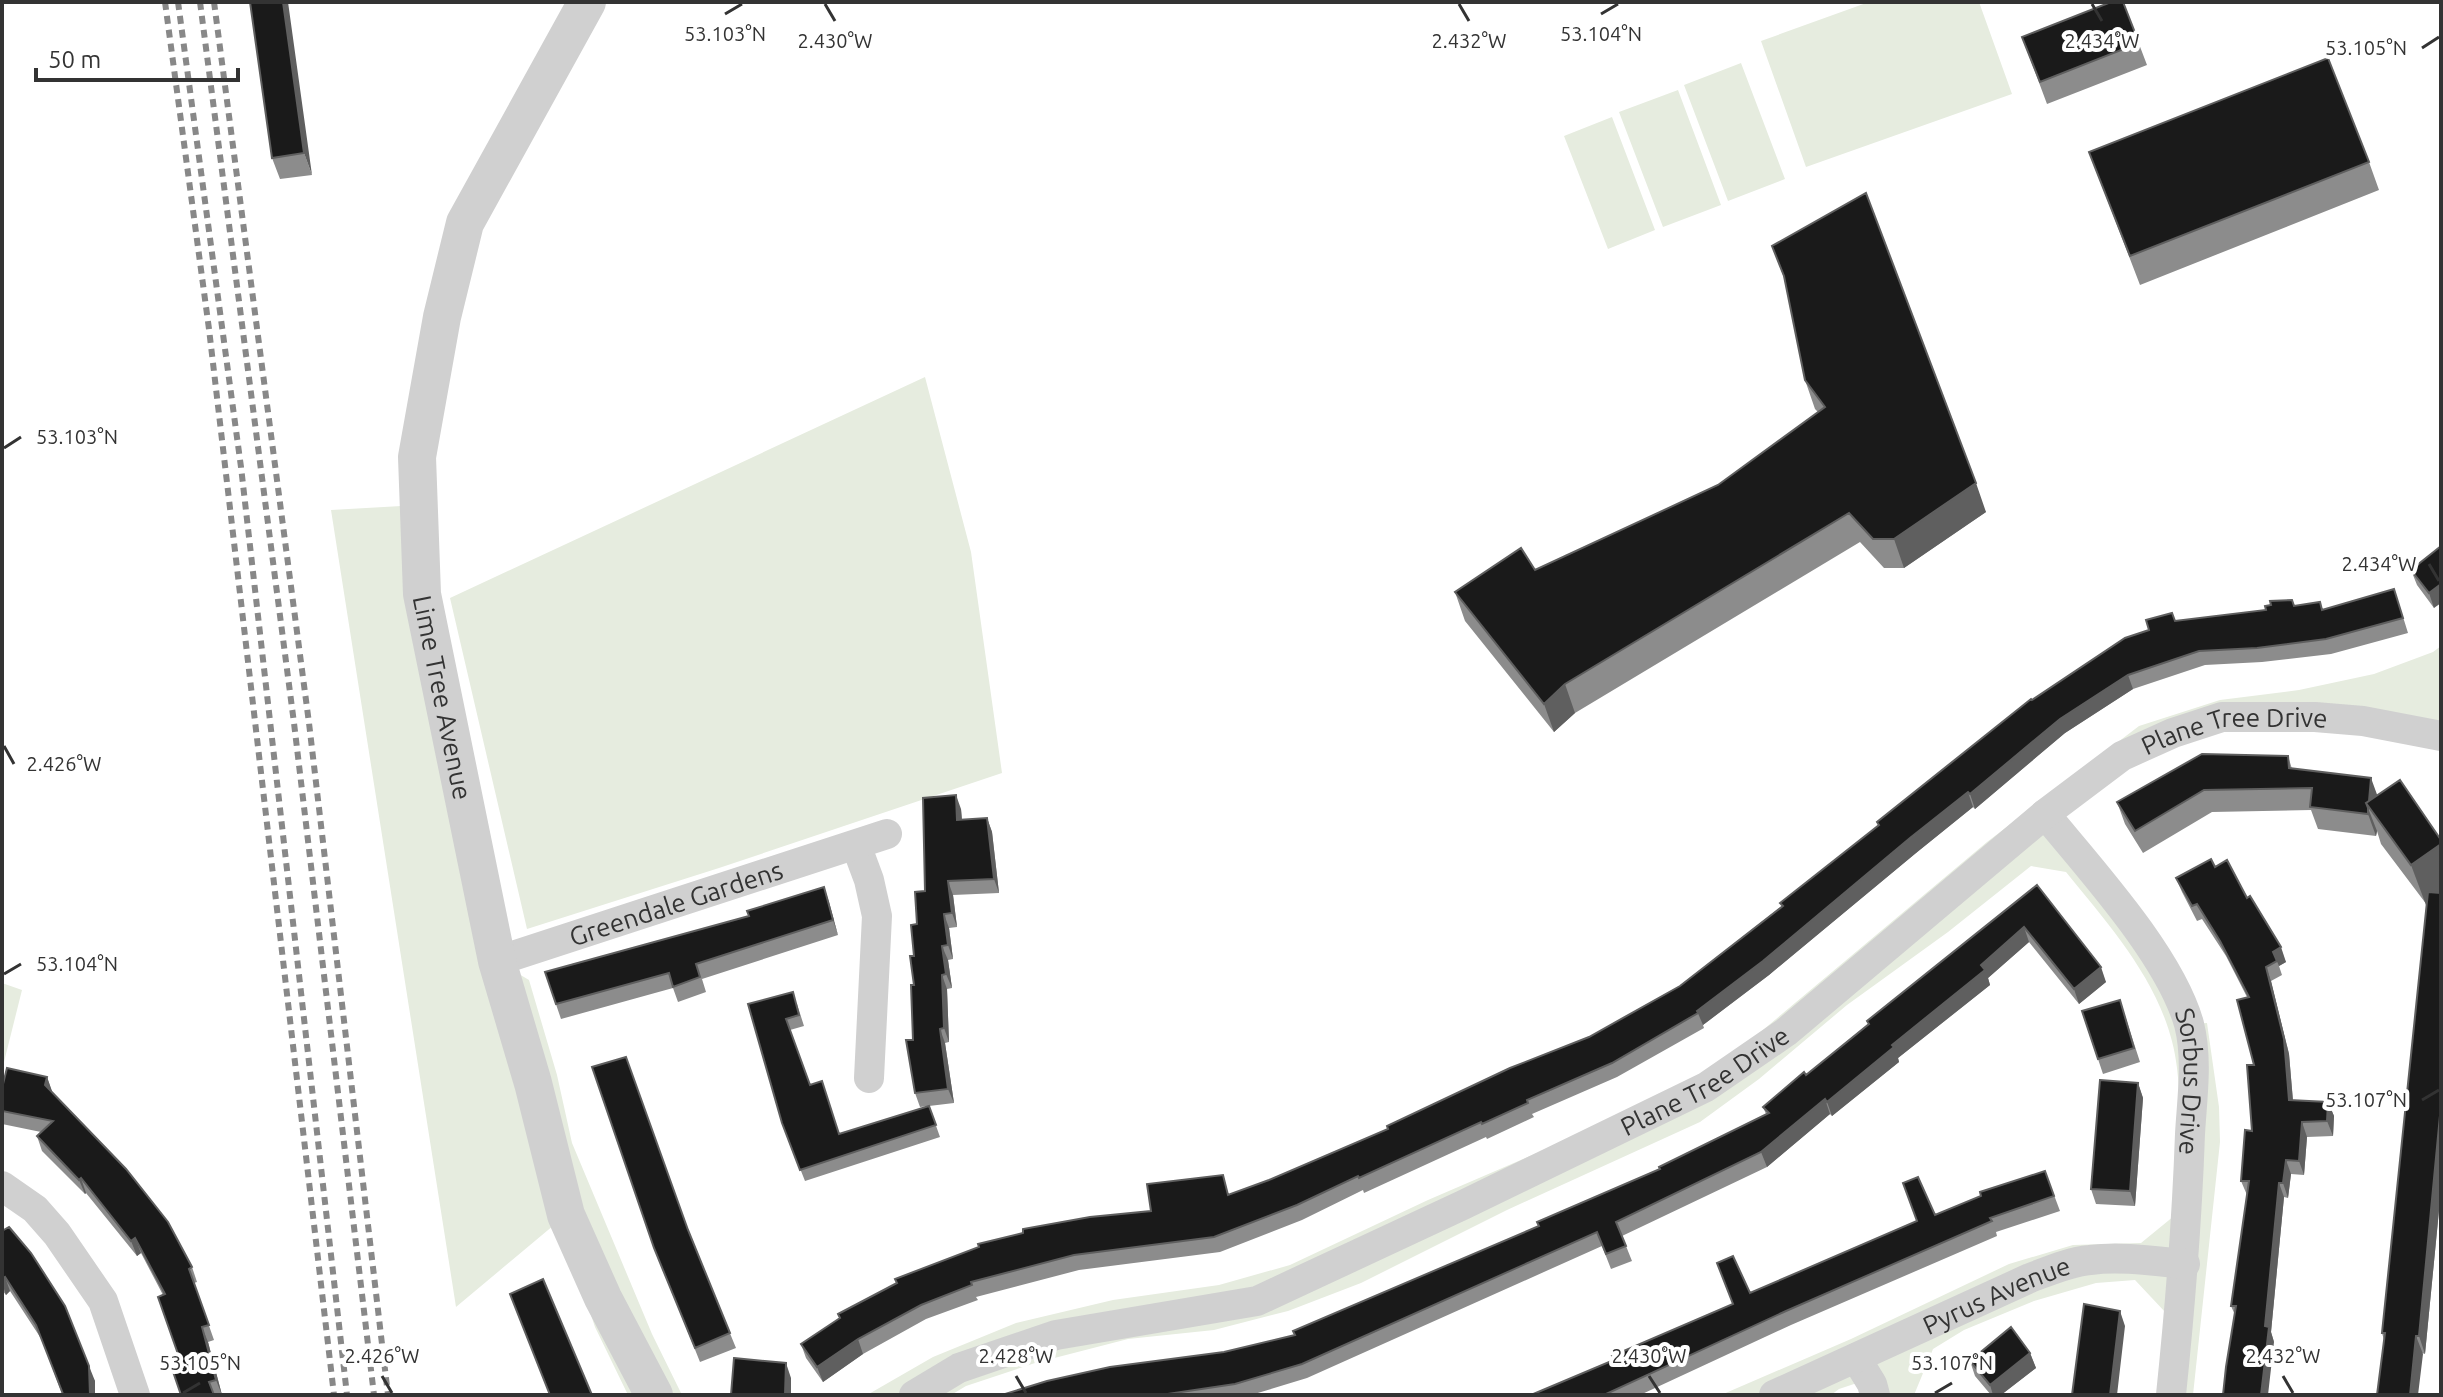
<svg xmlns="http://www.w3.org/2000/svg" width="2443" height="1397" font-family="Ubuntu,sans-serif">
  <rect width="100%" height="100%" fill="#fff"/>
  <path fill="#e6ecdf" d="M1869,2H1979L2012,94L1806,167L1761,41Z
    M1741,63L1785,179L1728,201L1684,85Z
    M1678,90L1721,205L1663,227L1619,112Z
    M1612,117L1655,230L1608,249L1564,136Z
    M925,377L971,552L1002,773L719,868L527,929L450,598Z
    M419,505L497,961L529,980L557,1075L572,1143L652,1334L682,1395H628L595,1327L579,1279L566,1215L456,1307L331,510Z
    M2441,646V736L2221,717L2046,814L2189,1024L2207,1023L2219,1107L2220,1142L2193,1395H2157L2166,1313L2135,1280L2096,1283L2034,1301L1964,1330L1933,1349L1914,1395H1875L1857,1383L1839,1389L1831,1395H1721L1851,1339L2009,1264L2073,1245L2141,1243L2174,1216C2177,1167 2183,1117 2177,1068C2168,990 2113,930 2066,872L2031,866L1948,932L1847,1005L1759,1079L1700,1122L1507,1210L1361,1283L1288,1311L1214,1330L1128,1339L1035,1363L966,1386L951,1395H867L933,1357L1016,1323L1113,1300L1219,1285L1290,1265L1428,1200L1602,1125L1726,1061L1987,842L2139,726L2220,700L2299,690L2374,674L2433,652Z
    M2,983L22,990L2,1070Z"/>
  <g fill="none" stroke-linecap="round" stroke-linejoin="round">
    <g stroke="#d0d0d0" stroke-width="30">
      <path id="s1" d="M2045,814C2091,870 2170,956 2189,1024C2198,1059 2192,1099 2190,1134C2187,1221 2180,1308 2171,1395"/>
      <path d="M856,845L869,880L877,916L869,1078"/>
      <path id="s2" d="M497,961L887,834"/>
      <path d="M2,1186L35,1209L57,1234L103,1301L135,1395"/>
      <path d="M1856,1358L1872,1384L1875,1395"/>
      <path id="s3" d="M914,1395L959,1368L1056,1335L1257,1301L1463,1205L1706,1087L1786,1032L2045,814L2122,756L2173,733L2222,717H2315L2363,721L2441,736"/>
      <path id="s4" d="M1774,1395L2030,1278C2049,1271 2069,1262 2090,1260C2121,1256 2154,1261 2185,1264"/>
    </g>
    <path stroke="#d0d0d0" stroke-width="38" id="s5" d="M587,2L465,223L442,317L417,457L422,594L497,961L533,1083L566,1215L603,1298L654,1395"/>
    <path stroke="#888" stroke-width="6" stroke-dasharray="8 6" stroke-linecap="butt" d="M165,2L209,329L334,1395
      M178,2L241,467L347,1395
      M200,2L294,723L374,1395
      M214,2L309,723L388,1395"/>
  </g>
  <path fill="#8c8c8c" d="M250,2L312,175L280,179L272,158Z
    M2123,2L2147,65L2047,104L2022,37Z
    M2089,152L2369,162L2379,190L2140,285Z
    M1772,246L1986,512L1904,568H1884L1860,542L1575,713L1554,732L1465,621L1455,592L1535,570L1718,485L1818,412L1815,409L1805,380L1786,283Z
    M2441,546L2434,608L2417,585L2411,570Z
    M2292,600L2295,606L2323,609L2399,604L2408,633L2331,654L2262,662L2205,665L2133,689L2065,733L1975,809L1973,807L1916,853L1769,975L1703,1025L1704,1028L1617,1077L1532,1114L1534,1117L1487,1139L1486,1137L1364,1193L1363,1190L1302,1220L1220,1252L1079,1270L976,1297L978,1300L926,1319L863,1354L823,1382L806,1358L801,1344L1151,1211L1229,1195L1269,1180L1388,1129L1589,1037L1680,986L1782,906L1780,903L1878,826L1877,822L2032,700L2175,621L2266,610Z
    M2288,756L2292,769L2377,796L2441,840V1190L2425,1354L2384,1340L2382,1333L2427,905L2381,844L2377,831L2376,836L2318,829L2311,810L2212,812L2143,853L2125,824L2117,802Z
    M961,809L962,820L987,818L992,832L999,893L953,895L957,927L949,928L953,959L948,960L952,988L947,989L949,1042L945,1043L954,1103L929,1106L940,1137L805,1181L782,1123L748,1004H797L804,1026L790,1030L810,1085L840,1134L928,1106L920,1107L915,1093L914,956L917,924L925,891Z
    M2215,867L2247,898L2286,962L2279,966L2282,975L2271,981L2289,1054L2293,1100L2328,1102L2334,1116L2333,1136L2307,1137L2304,1175L2291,1174L2288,1198L2284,1197L2271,1332L2274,1342L2235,1315L2231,1306L2247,1195L2241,1181L2252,1131L2254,1065L2247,997L2226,956L2202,919L2197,921L2182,892L2176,878Z
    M2037,885L2106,982L2079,1004L2029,942L1988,978L1990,985L1898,1058L1899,1062L1832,1116L1830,1114L1767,1167L1622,1236L1632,1261L1611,1269L1602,1246L1307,1378L1251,1395H1002L1224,1352L1295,1335L1538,1226L1660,1169L1766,1114L1763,1107L1806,1075L1868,1024L1867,1021Z
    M824,887L838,935L702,979L706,992L678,1002L673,988L561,1019L545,972L749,916Z
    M2120,1000L2140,1062L2103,1074L2082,1011Z
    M47,1077L52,1092L192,1267L197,1282L194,1283L214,1340L208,1342L222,1395H181L178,1354L163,1295L141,1253L137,1256L86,1193L85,1194L42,1151L37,1136L41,1132L2,1124V1088Z
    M2138,1083L2143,1098L2135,1206L2096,1204L2091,1189Z
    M2045,1171L2060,1211L1996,1232L1997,1236L1791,1325L1640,1395H1531L1614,1360L1733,1305L1750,1293L1935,1215Z
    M2,1231L95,1381V1395H49L62,1394L42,1340L10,1291L6,1295L2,1290Z
    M688,1231L736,1348L700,1362L660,1262Z
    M2030,1353L2036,1368L2001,1395H1991L1975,1376L1970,1361Z"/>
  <path fill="#5f5f5f" d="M283,2H288L312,175L304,153Z
    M1976,483L1986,512L1904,568L1894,539Z
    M2441,584V603L2434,608L2429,593Z
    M2128,675L2133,689L2065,733L1975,809L1970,794L2060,719Z
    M1565,684L1575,713L1554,732L1544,704Z
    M2371,778L2379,800L2369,806Z
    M1968,792L1973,807L1916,853L1769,975L1703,1025L1697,1011Z
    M956,795L961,809L963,834L957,820Z
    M2368,808L2377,831L2376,836L2368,814Z
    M987,818L992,832L999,893L994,879Z
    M2441,844V895L2426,905L2411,865Z
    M948,881L953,895L957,927L952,913Z
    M824,887L829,902L838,935L833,920Z
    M944,914L949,928L953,959L948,945Z
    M2024,927L2029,942L1988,978L1990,985L1898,1058L1899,1062L1832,1116L1827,1102Z
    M942,946L948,960L952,988L946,974Z
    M2281,947L2286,962L2279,966L2273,952Z
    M2101,967L2106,982L2079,1004L2074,989Z
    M2266,967L2271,981L2289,1054L2294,1114L2289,1100Z
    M942,975L947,989L949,1042L944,1028Z
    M940,1029L945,1043L954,1103L948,1089Z
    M47,1077L52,1091L50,1100L45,1085Z
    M2138,1083L2143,1098L2135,1206L2130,1191Z
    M1825,1099L1830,1114L1767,1167L1761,1152Z
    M2328,1102L2334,1116L2333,1136L2327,1121Z
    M2441,1105V1190L2425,1354L2419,1336Z
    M2302,1122L2307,1137L2304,1175L2299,1161Z
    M2286,1160L2291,1174L2288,1198L2283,1183Z
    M81,1178L86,1193L85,1194L79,1180Z
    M2279,1183L2284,1197L2271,1332L2274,1342L2268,1395H2261L2265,1326Z
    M135,1238L141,1253L137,1256L131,1241Z
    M5,1277L10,1291L6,1295L2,1283V1279Z
    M2120,1311L2125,1326L2117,1395H2110Z
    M202,1327L208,1342L222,1395L216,1380Z
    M2416,1336L2423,1354L2418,1395H2410Z
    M858,1339L863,1354L823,1382L817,1367Z
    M2030,1353L2036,1368L2001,1395H1993L1990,1385Z
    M786,1363L791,1378V1395H785Z
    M89,1366L95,1381V1395H90Z"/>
  <path fill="#1a1a1a" stroke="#5f5f5f" stroke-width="2" d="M250,2H283L304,153L272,158Z
    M2111,2H2123L2139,43L2040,82L2022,37Z
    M2328,58L2369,162L2130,256L2089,152Z
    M1866,193L1976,483L1894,539H1873L1849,513L1565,684L1544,704L1455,592L1521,548L1535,570L1718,485L1825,407L1805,380L1784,276L1772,246Z
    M2441,546V584L2429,593L2411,570Z
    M2394,589L2403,618L2326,639L2257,648L2199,651L2128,675L2060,719L1970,794L1968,792L1910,838L1763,961L1697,1011L1698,1013L1612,1063L1527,1100L1528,1103L1482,1124L1481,1122L1359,1178L1358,1176L1297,1205L1214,1237L1074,1255L971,1282L972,1285L921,1305L858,1339L817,1367L801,1344L840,1318L838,1314L897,1283L895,1279L979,1247L978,1244L1023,1233V1229L1090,1217L1151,1211L1147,1184L1223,1175L1228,1195L1269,1180L1388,1129L1387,1126L1510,1068L1589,1037L1680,986L1783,906L1780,903L1879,825L1877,822L2031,699L2032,700L2125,638L2149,630L2146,620L2172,613L2175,621L2266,610L2265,606L2271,605L2270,601L2292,600L2294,606L2320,602L2322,610Z
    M2202,754L2288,756L2289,768L2371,778L2369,801L2366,803L2368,808V814L2310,807L2312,788L2204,790L2135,831L2117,802Z
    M2400,780L2441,840V844L2411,865L2366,803Z
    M956,795L957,820L987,818L994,879L948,881L952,913L944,914L948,945L942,946L946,974L942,975L944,1028L940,1029L948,1089L915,1093L906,1040H913L911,985H914L910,956H914L911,925L917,924L915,892L925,891L923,798Z
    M2211,859L2215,867L2227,860L2247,898L2250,896L2281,947L2273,952L2277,961L2266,967L2284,1039L2289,1100L2328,1102L2327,1121L2302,1122L2299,1161L2286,1160L2283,1183H2279L2265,1326L2269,1327L2261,1395H2223L2226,1367L2236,1306H2231L2249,1181H2241L2245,1130L2252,1131L2247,1065H2254L2237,1000L2249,997L2220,941L2197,904L2192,906L2176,878Z
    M2037,885L2101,967L2074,989L2024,927L1981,965L1985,970L1892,1045L1894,1047L1827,1102L1825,1099L1761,1152L1616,1222L1626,1246L1606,1254L1597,1232L1302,1364L1235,1384L1161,1395H1002L1047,1381L1110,1367L1224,1352L1295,1335L1293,1331L1539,1226L1537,1222L1660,1169L1659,1167L1769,1113L1763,1107L1804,1072L1806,1075L1869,1024L1867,1021Z
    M824,887L833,920L696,964L700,977L673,987L669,973L556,1004L545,972L749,916L747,911Z
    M2428,892L2441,893V1105L2419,1336H2416L2410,1395H2377L2385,1333H2382Z
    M793,992L799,1015L786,1019L810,1085L822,1081L839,1134L929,1106L936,1125L800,1170L782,1123L748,1004Z
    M2120,1000L2134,1048L2098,1059L2082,1011Z
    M626,1057L688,1230L730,1333L695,1348L654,1248L592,1067Z
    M7,1068L47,1077L45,1085L126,1169L168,1222L192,1267L189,1269L209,1325L202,1327L216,1380L209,1382L214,1395H181L168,1357L178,1354L158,1297L165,1294L135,1238L131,1241L81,1178L79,1180L37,1136L53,1121L2,1111V1088Z
    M2100,1080L2138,1083L2130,1191L2091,1189Z
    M2045,1171L2054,1196L1990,1218L1992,1221L1786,1311L1604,1395H1531L1614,1360L1612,1356L1733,1304L1717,1263L1733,1256L1750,1293L1917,1221L1903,1183L1918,1177L1935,1215L1981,1196L1980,1192Z
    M9,1227L31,1253L65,1306L89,1366L90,1395H49V1394H63L36,1325L5,1277L2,1279V1231Z
    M543,1279L592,1395H550L510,1294Z
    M2084,1304L2120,1311L2110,1395H2072Z
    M2011,1327L2030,1353L1990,1385L1970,1361Z
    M734,1358L786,1363L785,1395H731Z"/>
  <path fill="none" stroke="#333" stroke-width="3" d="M825,4L835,21M1459,4L1469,21M2092,4L2102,21M725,14L742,4M1601,14L1618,4M2422,48L2439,37M4,448L21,437M2429,564L2439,581M4,746L14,764M4,974L21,964M2422,1100L2439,1090M382,1376L392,1393M1016,1376L1026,1393M1649,1376L1660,1393M2283,1376L2293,1393M183,1393L200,1383M1935,1393L1952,1383"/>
  <g text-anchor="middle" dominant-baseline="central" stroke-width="8" stroke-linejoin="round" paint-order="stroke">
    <g font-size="26" fill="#333" stroke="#fff">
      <text stroke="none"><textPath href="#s5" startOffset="734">Lime Tree Avenue</textPath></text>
      <text stroke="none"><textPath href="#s3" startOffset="1506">Plane Tree Drive</textPath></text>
      <text stroke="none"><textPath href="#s2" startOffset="188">Greendale Gardens</textPath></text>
      <text stroke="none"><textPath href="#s3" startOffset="858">Plane Tree Drive</textPath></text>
      <text stroke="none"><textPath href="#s1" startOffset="314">Sorbus Drive</textPath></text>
      <text stroke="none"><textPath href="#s4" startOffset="244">Pyrus Avenue</textPath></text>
    </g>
  </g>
  <g font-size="20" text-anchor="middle" fill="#333" stroke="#fff" stroke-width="8" stroke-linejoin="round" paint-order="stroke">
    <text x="725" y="41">53.103°N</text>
    <text x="1601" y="41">53.104°N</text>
    <text x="835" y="48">2.430°W</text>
    <text x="1469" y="48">2.432°W</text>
    <text x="2102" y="48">2.434°W</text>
    <text x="2366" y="55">53.105°N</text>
    <text x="77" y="444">53.103°N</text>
    <text x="2379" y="571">2.434°W</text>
    <text x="64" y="771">2.426°W</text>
    <text x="77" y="971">53.104°N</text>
    <text x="2366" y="1107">53.107°N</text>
    <text x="382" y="1363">2.426°W</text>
    <text x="1016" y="1363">2.428°W</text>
    <text x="1649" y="1363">2.430°W</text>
    <text x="2283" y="1363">2.432°W</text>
    <text x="200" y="1370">53.105°N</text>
    <text x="1952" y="1370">53.107°N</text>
  </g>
  <rect width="2443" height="1397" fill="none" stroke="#333333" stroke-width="8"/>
  <path d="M36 68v12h202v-12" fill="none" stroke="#333333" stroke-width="4"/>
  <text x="48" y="68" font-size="24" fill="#333333" stroke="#ffffff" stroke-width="6" paint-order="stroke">50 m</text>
</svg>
